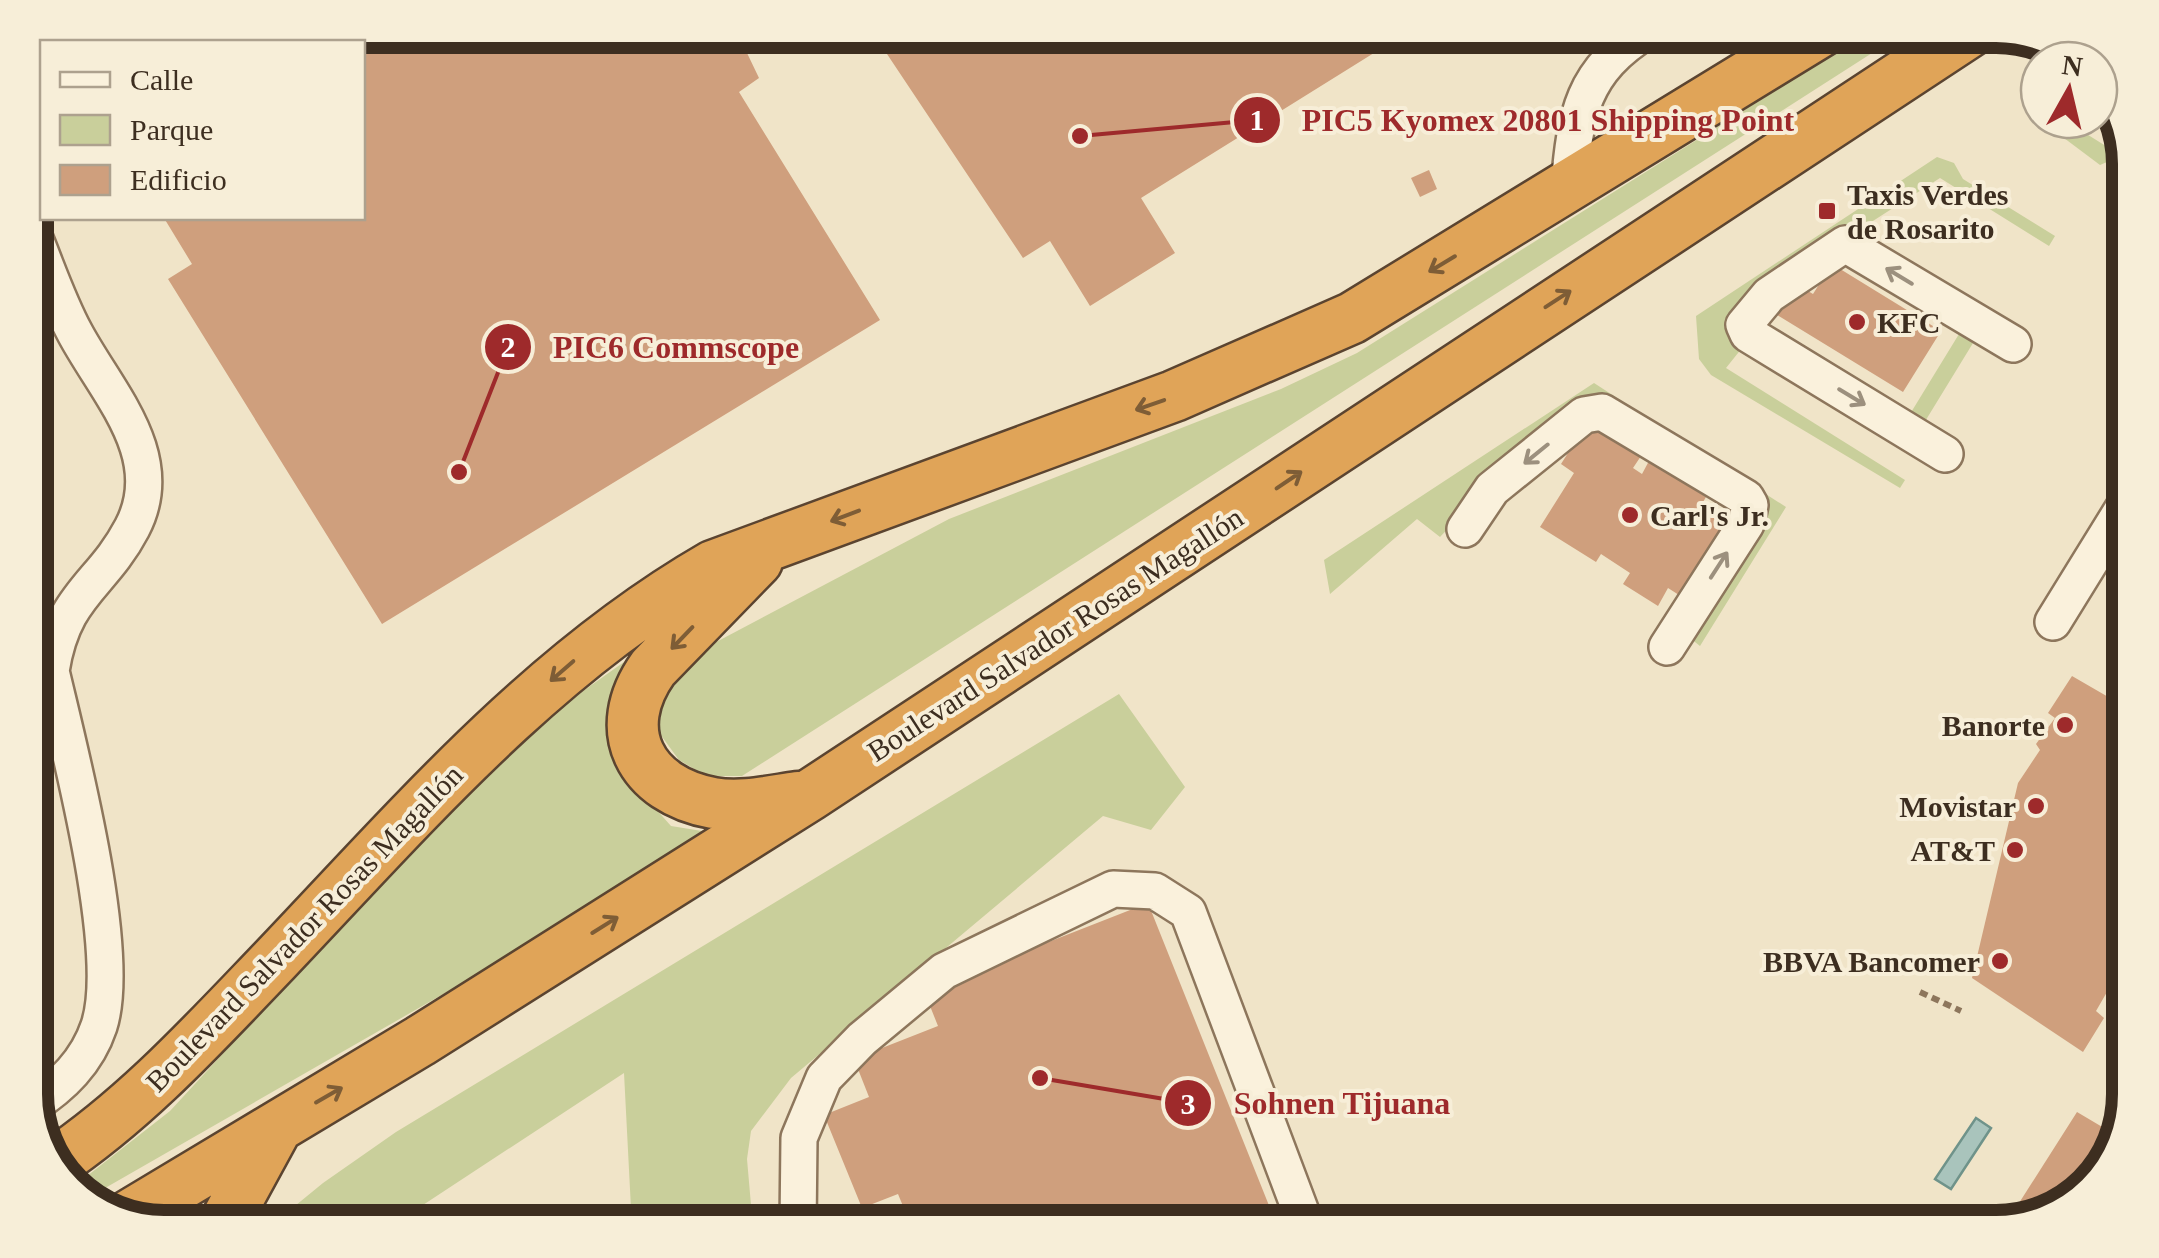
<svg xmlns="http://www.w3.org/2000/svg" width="2159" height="1258" font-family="'Times New Roman',serif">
  <rect width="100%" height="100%" fill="#f0e4c8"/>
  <path fill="#c9cf9b" d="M1872,30H1908L742,776H706L679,760L660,734L657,708L686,658L949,519L1281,389L1357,353Z
    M2050,120H2093L2085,133L2109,148L2107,162L2100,165L2064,138Z
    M1937,157L1954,163L1963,179L2055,236L2049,246L1940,178L1734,310L1746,343L1726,368L1905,480L1900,488L1711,375L1699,359L1696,316Z
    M1978,303L1992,312L1913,441L1899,432Z
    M1594,383L1786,507L1700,646L1685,634L1753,525L1606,405L1474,501L1440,537L1417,519L1330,594L1324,560Z
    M672,628L631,781L671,826L708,832L532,943L86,1199L73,1187L170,1111L422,838L569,701Z
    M1119,694L1185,787L1151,830L1103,816L791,1078L751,1131L747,1159L753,1228H632L624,1073L388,1228H268L323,1183L396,1132Z"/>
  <path fill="#a9c4bc" stroke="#6f938a" stroke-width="2.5" d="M1976,1118L1991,1128L1951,1189L1935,1179Z"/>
  <path fill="#cf9f7d" d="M333,30H736L759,78L739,92L880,320L382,624L168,279L192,264L164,218H362V42H313Z
    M871,30H1393L1398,38L1141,198L1175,253L1090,306L1050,241L1023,258Z
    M1429,170L1437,189L1420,197L1411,178Z
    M1832,264L1941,331L1903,392L1774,313L1793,282L1813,294Z
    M1587,423L1641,456L1633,468L1642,474L1649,461L1706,497L1700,507L1725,522L1679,595L1668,588L1658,606L1623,584L1630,573L1601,554L1596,562L1540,527L1574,473L1561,464Z
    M2072,676L2129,709V883L2108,966L2118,973L2096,1011L2104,1018L2083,1052L1972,978L2018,783L2040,750L2036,744L2055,718L2048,713Z
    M1148,903L1278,1228H912L898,1194L862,1208L824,1115L869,1097L854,1059L938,1026L924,991Z
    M2129,1088L2111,1162L2062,1210L2005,1225L2077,1112L2104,1128Z"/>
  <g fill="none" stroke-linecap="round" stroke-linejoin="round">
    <defs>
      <path id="minor" d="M1569,187C1575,115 1582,70 1648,30
        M30,227C45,262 57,300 75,333C107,393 170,456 132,528C101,587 63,593 51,671C70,752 123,953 99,1026C87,1062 62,1086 31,1106
        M1945,454L1748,334L1744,325L1769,295L1845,244L2013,344
        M1465,529L1492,489L1584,415L1602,412L1746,498L1750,505L1746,524L1667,647
        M2053,622L2129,499
        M798,1228L799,1138L824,1078L862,1039L944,971L1113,889L1155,891L1188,912L1307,1228"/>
      <path id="highway" d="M757,561L653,668C609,730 640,790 713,803C741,808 770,801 798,797
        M52,1165C136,1109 205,1033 275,960C410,818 541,665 713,566L1174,396L1352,318L1823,30
        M125,1218L420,1041L810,795L1972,30
        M222,1228L277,1127"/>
    </defs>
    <use href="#minor" stroke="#8d765c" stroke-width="40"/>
    <use href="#highway" stroke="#5b4430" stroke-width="55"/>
    <path stroke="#8d765c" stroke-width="6" stroke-dasharray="8 5" stroke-linecap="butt" d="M1920,992L1961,1011"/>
    <use href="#minor" stroke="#faf1dc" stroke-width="35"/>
    <use href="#highway" stroke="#e0a458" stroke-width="50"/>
  </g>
  <defs><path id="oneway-shaft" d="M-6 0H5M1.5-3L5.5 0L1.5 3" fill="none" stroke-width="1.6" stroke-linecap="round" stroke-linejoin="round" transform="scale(2.5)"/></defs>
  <g stroke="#7e5d36">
    <use href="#oneway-shaft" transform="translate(1442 264) rotate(149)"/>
    <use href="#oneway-shaft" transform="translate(1558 299) rotate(-33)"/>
    <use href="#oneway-shaft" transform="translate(1150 405) rotate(161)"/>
    <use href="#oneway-shaft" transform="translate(1289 480) rotate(-34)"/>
    <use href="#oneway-shaft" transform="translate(845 516) rotate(159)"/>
    <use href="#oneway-shaft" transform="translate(682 638) rotate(134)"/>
    <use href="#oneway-shaft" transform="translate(562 671) rotate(139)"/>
    <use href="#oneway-shaft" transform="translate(605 925) rotate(-32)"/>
    <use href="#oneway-shaft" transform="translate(329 1095) rotate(-30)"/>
  </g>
  <g stroke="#9c907e">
    <use href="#oneway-shaft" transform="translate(1899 276) rotate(-149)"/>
    <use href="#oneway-shaft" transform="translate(1852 397) rotate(31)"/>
    <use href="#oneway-shaft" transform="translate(1536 454) rotate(141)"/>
    <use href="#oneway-shaft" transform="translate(1719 565) rotate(-57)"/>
  </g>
  <g fill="#9e2a2b" stroke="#f7eed8" stroke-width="4">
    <rect x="1817" y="201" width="20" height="20" rx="5"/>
    <circle cx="1857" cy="322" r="10"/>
    <circle cx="1630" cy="515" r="10"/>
    <circle cx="2065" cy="725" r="10"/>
    <circle cx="2036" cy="806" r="10"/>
    <circle cx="2015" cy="850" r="10"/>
    <circle cx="2000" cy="961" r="10"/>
  </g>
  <g text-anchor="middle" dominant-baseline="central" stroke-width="8" stroke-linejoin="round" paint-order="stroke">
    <g font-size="30" font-weight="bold" fill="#3d2e20" stroke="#f7eed8" text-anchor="end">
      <text x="1847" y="194" text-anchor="start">Taxis Verdes<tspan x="1847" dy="34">de Rosarito</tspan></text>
      <text x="1877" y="322" text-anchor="start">KFC</text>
      <text x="1650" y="515" text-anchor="start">Carl's Jr.</text>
      <text x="2045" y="725">Banorte</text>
      <text x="2016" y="806">Movistar</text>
      <text x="1995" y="850">AT&amp;T</text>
      <text x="1980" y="961">BBVA Bancomer</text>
    </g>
    <g font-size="30" fill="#3d2e20" stroke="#f7eed8">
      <text transform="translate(1055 634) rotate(-33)">Boulevard Salvador Rosas Magallón</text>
      <text transform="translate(304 928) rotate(-46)">Boulevard Salvador Rosas Magallón</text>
    </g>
  </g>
  <path d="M0 0H2159V1258H0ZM164 48H1996A116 116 0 0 1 2112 164V1094A116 116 0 0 1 1996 1210H164A116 116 0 0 1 48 1094V164A116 116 0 0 1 164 48Z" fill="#f7eed8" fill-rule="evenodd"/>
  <path fill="none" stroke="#3d2e20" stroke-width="12" d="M164 48H1996A116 116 0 0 1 2112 164V1094A116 116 0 0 1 1996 1210H164A116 116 0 0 1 48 1094V164A116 116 0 0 1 164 48Z"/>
  <path fill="none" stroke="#9e2a2b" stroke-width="4" d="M1080 136L1257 120M459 472L508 347M1040 1078L1188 1103"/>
  <g fill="#9e2a2b" stroke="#f7eed8" stroke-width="4">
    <circle cx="1080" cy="136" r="10"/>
    <circle cx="459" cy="472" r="10"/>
    <circle cx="1040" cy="1078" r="10"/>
    <circle cx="1257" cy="120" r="25"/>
    <circle cx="508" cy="347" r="25"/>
    <circle cx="1188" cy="1103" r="25"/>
  </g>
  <g font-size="30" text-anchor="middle" font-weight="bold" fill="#fff">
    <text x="1257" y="130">1</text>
    <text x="508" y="357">2</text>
    <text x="1188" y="1114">3</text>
  </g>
  <g font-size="32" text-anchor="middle" font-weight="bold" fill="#9e2a2b" stroke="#f7eed8" stroke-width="8" stroke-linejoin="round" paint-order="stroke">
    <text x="1548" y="131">PIC5 Kyomex 20801 Shipping Point</text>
    <text x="676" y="358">PIC6 Commscope</text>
    <text x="1342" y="1114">Sohnen Tijuana</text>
  </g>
  <rect x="40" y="40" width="325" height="180" fill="#f7eed8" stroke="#ada18e" stroke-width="2.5"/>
  <rect x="60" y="72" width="50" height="15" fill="#faf1dc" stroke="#ada18e" stroke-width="2.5"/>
  <text x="130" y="90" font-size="30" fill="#3d2e20">Calle</text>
  <rect x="60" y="115" width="50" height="30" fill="#c9cf9b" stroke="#ada18e" stroke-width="2.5"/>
  <text x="130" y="140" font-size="30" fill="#3d2e20">Parque</text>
  <rect x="60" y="165" width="50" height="30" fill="#cf9f7d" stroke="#ada18e" stroke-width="2.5"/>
  <text x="130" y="190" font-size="30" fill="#3d2e20">Edificio</text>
  <g transform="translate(2069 90) rotate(8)"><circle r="48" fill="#f7eed8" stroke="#ada18e" stroke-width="2.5"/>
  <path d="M0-8L18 38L0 25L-18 38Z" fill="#9e2a2b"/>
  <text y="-15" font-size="28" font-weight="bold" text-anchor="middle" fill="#3d2e20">N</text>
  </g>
</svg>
